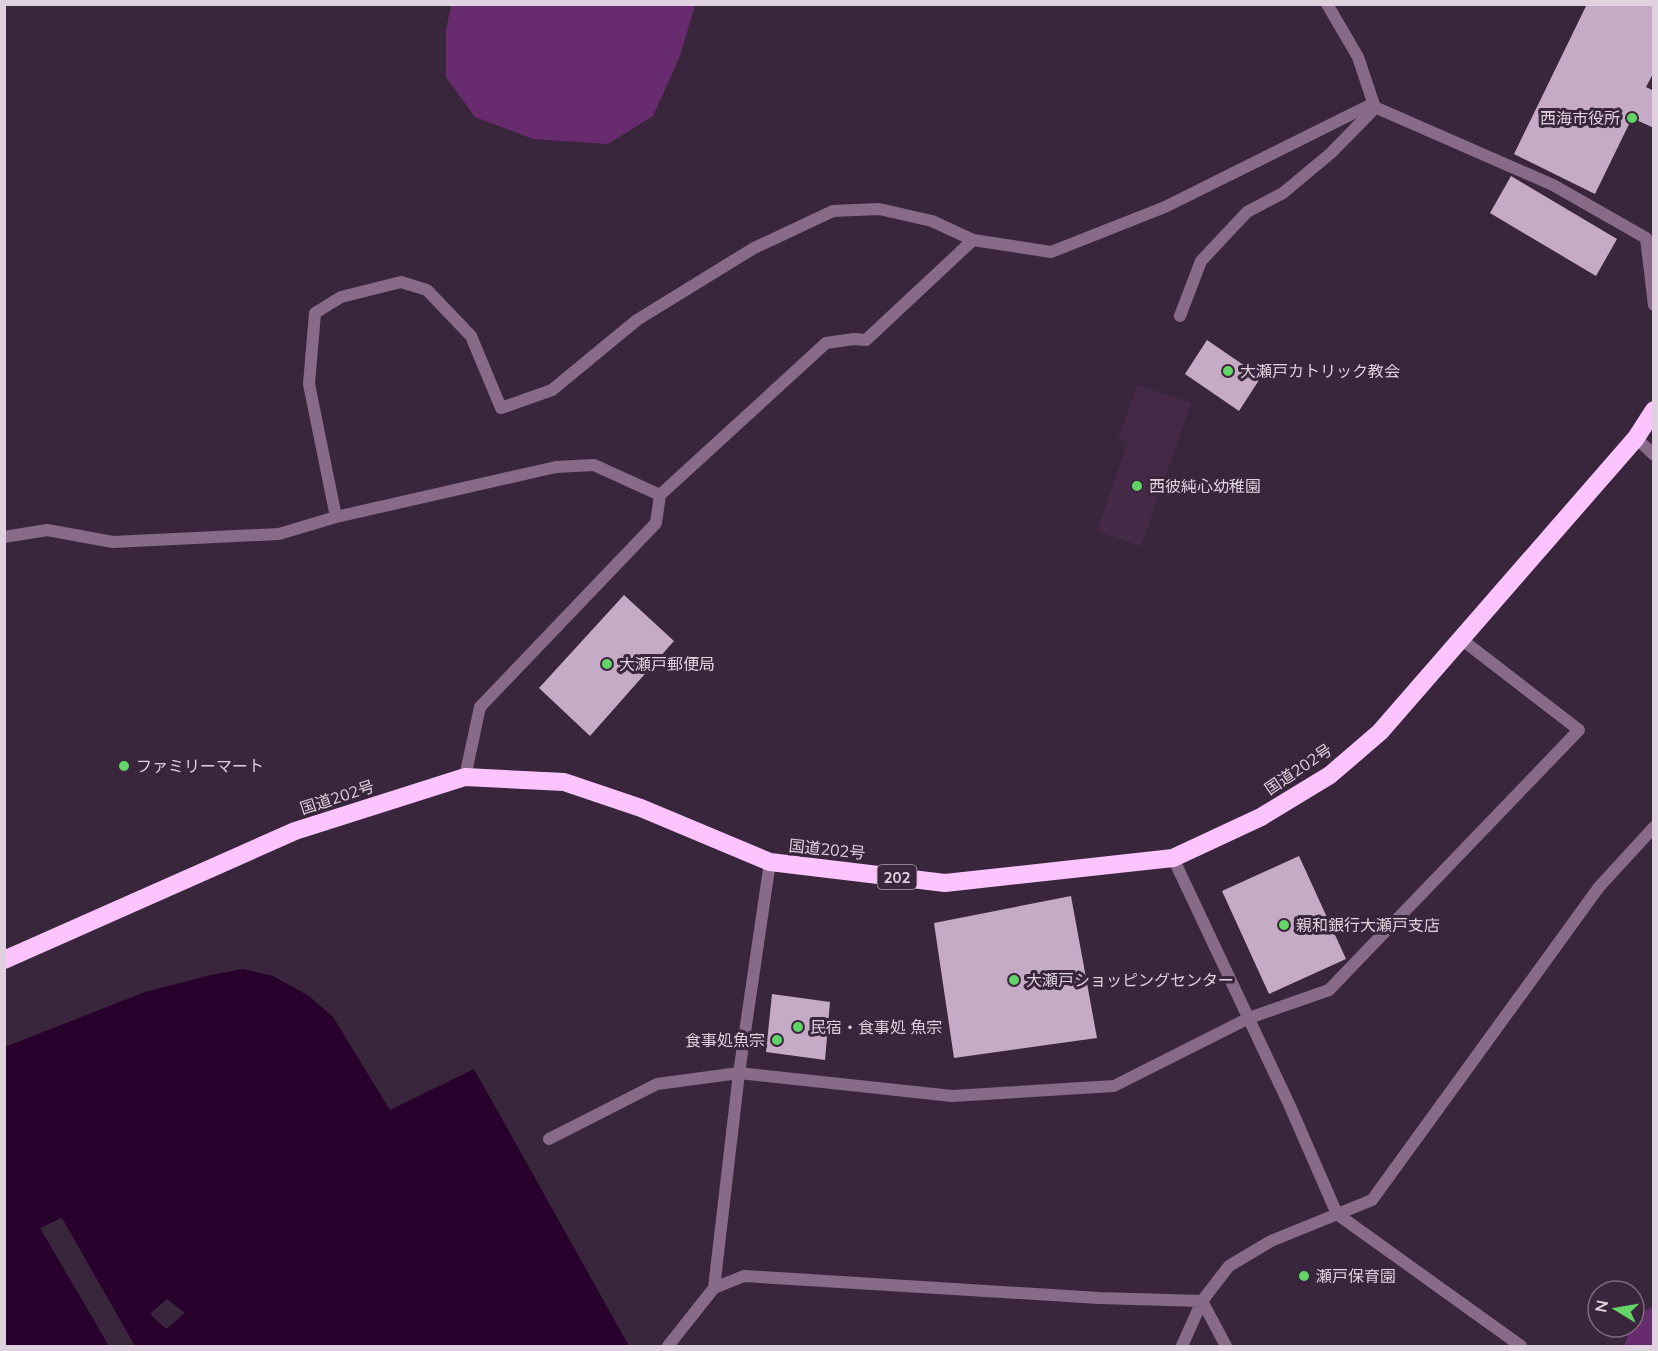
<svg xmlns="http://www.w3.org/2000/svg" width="1658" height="1351" font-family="Mulish,'Noto Sans JP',sans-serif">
  <rect width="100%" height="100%" fill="#3a263c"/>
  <path fill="#442a46" d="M1137,385L1191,403L1141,546L1097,531L1128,442L1118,439Z"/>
  <path fill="#682b6d" d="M451,5V4L695,5L680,56L653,116L608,144L533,139L475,117L446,77V30Z
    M1653,1306V1346H1624L1631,1327H1634V1319Z"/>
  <path fill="#27002b" d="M243,969L273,976L309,996L333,1017L390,1110L474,1069L629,1346H5V1047L145,992L211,975Z"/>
  <path fill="#3a263c" d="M61,1218H62L135,1346H109L40,1228Z
    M167,1299L185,1313L166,1329L150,1314Z"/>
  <path fill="#c5abc6" d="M1587,4H1654V72L1646,87L1654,91V128L1632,118L1595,194L1514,154Z
    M1511,176L1617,239L1596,276L1490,213Z
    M1207,340L1261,377L1239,411L1185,374Z
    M624,595L674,641L590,736L539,688Z
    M1299,856L1346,959L1269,994L1222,891Z
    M1071,896L1097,1038L954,1058L934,923Z
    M772,994L830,1002L825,1060L766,1052Z"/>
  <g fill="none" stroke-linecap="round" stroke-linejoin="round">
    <path stroke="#876b89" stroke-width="12" d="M1180,316L1201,261L1247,212L1283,193L1331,153L1375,108L1358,57L1327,4"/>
    <path stroke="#876b89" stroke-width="12" d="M1636,438L1654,455
      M660,495L826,343L854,339L866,340L973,240L1051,252L1165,207L1370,105L1553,185L1646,238L1654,305
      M336,517L309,384L315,313L341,297L401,282L427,290L471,336L501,408L552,390L637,320L754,248L833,211L879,209L932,221L973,240
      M4,537L47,530L113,542L279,534L336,517L556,467L594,465L660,495L656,523L480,707L465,777
      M1173,858L1289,1104L1337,1214L1521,1346
      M549,1139L657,1084L739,1073L952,1096L1114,1086L1249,1018L1329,990L1579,730L1461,639
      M714,1288L739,1073L770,862
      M1202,1301L1226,1346
      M668,1346L714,1288L744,1276L1099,1298L1202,1301L1229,1266L1271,1241L1372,1200L1599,887L1654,827
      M1182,1346L1202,1301"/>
    <path stroke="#fbc4ff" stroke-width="18" d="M4,960L295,831L465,777L564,782L641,808L770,862L945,883L1173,858L1261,817L1330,775L1380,732L1636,438L1654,410"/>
  </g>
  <g fill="#63d468" stroke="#3a263c" stroke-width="2">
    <circle cx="1632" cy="118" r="6"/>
    <circle cx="1228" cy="371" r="6"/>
    <circle cx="1137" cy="486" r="6"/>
    <circle cx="607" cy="664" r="6"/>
    <circle cx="124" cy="766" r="6"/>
    <circle cx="1284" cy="925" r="6"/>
    <circle cx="1014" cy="980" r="6"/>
    <circle cx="798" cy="1027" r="6"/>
    <circle cx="777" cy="1040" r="6"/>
    <circle cx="1304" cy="1276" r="6"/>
  </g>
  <g text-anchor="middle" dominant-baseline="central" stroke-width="6" stroke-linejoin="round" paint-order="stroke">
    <rect fill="#3a263c" stroke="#ae9eae" stroke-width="1.5" x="877.5" y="865" width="39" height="24" rx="4.5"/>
    <g font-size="15" font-weight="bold" fill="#dfd1df">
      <text x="897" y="877">202</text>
    </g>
    <g font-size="16" fill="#dfd1df" stroke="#3a263c" text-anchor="start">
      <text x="1620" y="118" text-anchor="end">西海市役所</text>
      <text x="1240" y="371">大瀬戸カトリック教会</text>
      <text x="1149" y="486">西彼純心幼稚園</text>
      <text x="619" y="664">大瀬戸郵便局</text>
      <text x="136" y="766">ファミリーマート</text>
      <text x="1296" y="925">親和銀行大瀬戸支店</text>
      <text x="1026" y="980">大瀬戸ショッピングセンター</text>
      <text x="810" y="1027">民宿・食事処 魚宗</text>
      <text x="765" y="1040" text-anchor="end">食事処魚宗</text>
      <text x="1316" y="1276">瀬戸保育園</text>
    </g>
    <g font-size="16" fill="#dfd1df" stroke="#3a263c">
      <text transform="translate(1298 769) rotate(-34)">国道202号</text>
      <text transform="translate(337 797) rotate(-18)">国道202号</text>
      <text transform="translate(827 849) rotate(6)">国道202号</text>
    </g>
  </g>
  <rect width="1658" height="1351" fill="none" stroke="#dfd1df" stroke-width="12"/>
  <g transform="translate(1616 1309) rotate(281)"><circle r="28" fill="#3a263c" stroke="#7c6a7d" stroke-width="1.5"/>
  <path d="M0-4.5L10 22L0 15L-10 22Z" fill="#63d468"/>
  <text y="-9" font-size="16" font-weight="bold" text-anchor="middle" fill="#dfd1df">N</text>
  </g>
</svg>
